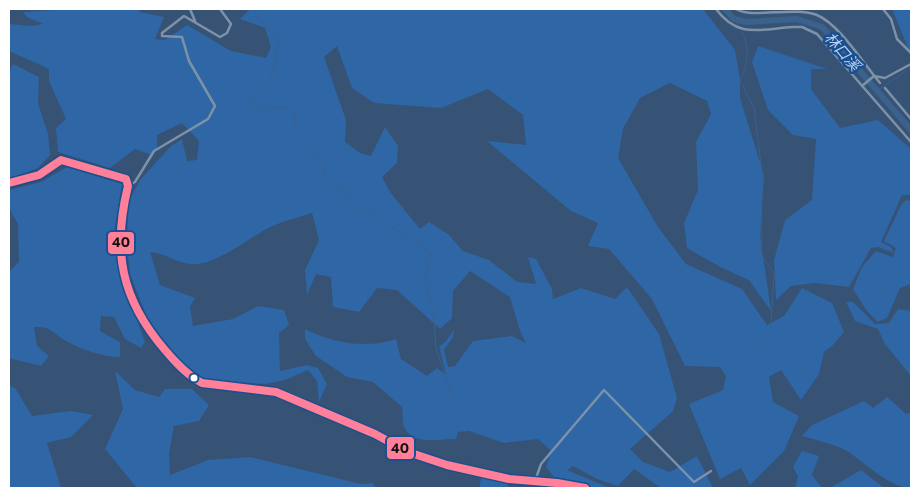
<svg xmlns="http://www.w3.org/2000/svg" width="920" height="497" font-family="Commissioner,'Noto Sans TC',sans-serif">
  <rect width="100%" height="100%" fill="#365274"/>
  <path fill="#2f66a5" d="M67,9H138L140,12L164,17L155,39L165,40L187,25L231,51L266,58L271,47L265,28L240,19L249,10L239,9H703L735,50L740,80V98L764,175L760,236L771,311L749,280L720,267L687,248L684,223L698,190L696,142L711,114L707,101L670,83L640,98L623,129L618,158L658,227L686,264L742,289L767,325L784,316L802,288L832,303L844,332L833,345L824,352L819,374L801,400L781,370L769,377L773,402L799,416L784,451L750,485L741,468L720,479L689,404L723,390L726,376L720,367L685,366L652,299L609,249L588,246L598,223L571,211L487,141L526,145L523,115L488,89L441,108L374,103L352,88L337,46L324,57L346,120L345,142L360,153L371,156L385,127L398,146L397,163L382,177L390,192L420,229L429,222L448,234L463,251L489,260L517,282L536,284L528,257L536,259L552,289L553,299L581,288L615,299L627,287L659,334L677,398L673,411L630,449L643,462L670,472L697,456L713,488H661L634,469L618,486L597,479L573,466L567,470L610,488H590L574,481L554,477L546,467L551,451L538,439L504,443L469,431L458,432L456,439C440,438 414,447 404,427C402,422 403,413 402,407L373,382L347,377L316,356L305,339V329C332,343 367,349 396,339L401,359L427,376L437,368L446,375L439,347L446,341L454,330L453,337L444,350L448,367L455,366L473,341L512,336L526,343L520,331L510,297L470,271L453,291L452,318L440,329L397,290L377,288L359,312L333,307L331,277L316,274L307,295L305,270L319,240L312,213C300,217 287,220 275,225C251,235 218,266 191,264C176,263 165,253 150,252L160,285L195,298L190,307L193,326L233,319L258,306L284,310L289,325L279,333L280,371L307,365L318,368L327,384L319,402L317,381L308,370L285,380L265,384L203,380L181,362L148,320L130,274L127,247L128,203L140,180L170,147L182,139L187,161L197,160L199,141L182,123L157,135V150L152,155L135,149L110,168L58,152L56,128L66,119L49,81V69L9,51V24L32,26L43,24L27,17L23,12Z
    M892,9H911V55Z
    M758,46L827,69H811V89L840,128L878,120L911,149V195H902L881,242L891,247L894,253L878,247L871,248L849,287L815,283L791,286L776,300L774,260L785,220L812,200L816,139L793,135L768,110L752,62Z
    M13,64L39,77L38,103L48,134L50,155L38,168L9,179V72Z
    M67,167L122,184L113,238L121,277L145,342L141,348L125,339L114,317L101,316L100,331L120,342V357C103,357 83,350 68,342C53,334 52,326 34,327L37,346L49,356L41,366L9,358V272L19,262L18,224L9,208V190L41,182Z
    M906,200L911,201V284L900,288L887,318L878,322L866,310L853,289L862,267L876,251L893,257L896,248L884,241L901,205Z
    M846,302H853L875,324L889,323L898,309L911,311V376L885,344L878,329L855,321Z
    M115,371L135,390L159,397L165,389H192L209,405L199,421L174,426L169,453L170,475L208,460L250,457L361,484L373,483L375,488H137L105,449L123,409Z
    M9,386L15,388L32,416L70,411L93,415L71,437L47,443L61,488H9Z
    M887,397L906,414L911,412V488C890,488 864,462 847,451C834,444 816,440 802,436L812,425L864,401L873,408Z
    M802,451L819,456L812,475L822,488H795L798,476L793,467Z
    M861,470L884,488H830Z
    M482,474L509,481L507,488H479Z"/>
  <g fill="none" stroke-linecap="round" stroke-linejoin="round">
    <path stroke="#3b618d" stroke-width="1" d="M256,9V17L275,34L279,43L271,78L257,90L252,100L261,110L281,107L293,110L296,133L315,151L330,184L344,190L354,207L380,217L393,228L431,253L425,276L434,317L436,349L452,395
      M734,19L738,26
      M742,32C751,48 747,65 740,81L754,108L762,173L761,255L774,273L771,327L756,344
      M877,91L906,71"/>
    <path stroke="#3b618d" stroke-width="6" d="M725,9L734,19L747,22L797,19L822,27L911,130"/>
    <path stroke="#7d92a8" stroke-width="2.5" d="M190,9L195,21
      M716,9C738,39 760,29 793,27H802L817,34L911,142
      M736,9C751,19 794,6 817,15C840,25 863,63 880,83
      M883,9L891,19L897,39L911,53
      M862,86L874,76L885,78L911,64
      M885,88L911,119
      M128,186L135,182L154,151L208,119L215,106L189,61L182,37L162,36V33L184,16L220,37L227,33L231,24L220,9
      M535,481L541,464L604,390L694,482L711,471"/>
    <path stroke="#798da4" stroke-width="4" d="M9,183L39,175L61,160L126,179L128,186C112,251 121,299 165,350C176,363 187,375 202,383L276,392L375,434L408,452L447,465L509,479L557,483L585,488"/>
    <defs>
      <path id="bus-1" d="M9,183L39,175L61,160L126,179L128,186C112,251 121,299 165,350C176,363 187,375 202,383L276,392L375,434L408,452L447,465L509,479L557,483L585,488"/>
    </defs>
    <use href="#bus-1" stroke="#1b4f8f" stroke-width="11"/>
    <use href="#bus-1" stroke="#ff8098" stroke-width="8"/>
  </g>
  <circle fill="#fff" stroke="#1b4f8f" stroke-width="2" cx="194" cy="378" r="4.5"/>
  <g text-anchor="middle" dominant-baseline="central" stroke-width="5" stroke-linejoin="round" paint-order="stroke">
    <g font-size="15" font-style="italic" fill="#b5d3f5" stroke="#1b4f8f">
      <text transform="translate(843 51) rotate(49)">林口溪</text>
    </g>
  </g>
  <g stroke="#1b4f8f" stroke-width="2">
    <rect x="107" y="231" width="28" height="24" rx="5" fill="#ff8098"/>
    <rect x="386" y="436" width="29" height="24" rx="5" fill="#ff8098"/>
  </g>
  <g font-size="14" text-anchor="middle" font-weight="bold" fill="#111">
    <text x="121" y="247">40</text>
    <text x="400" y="453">40</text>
  </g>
  <rect width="920" height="497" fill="none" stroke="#ffffff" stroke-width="20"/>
</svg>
